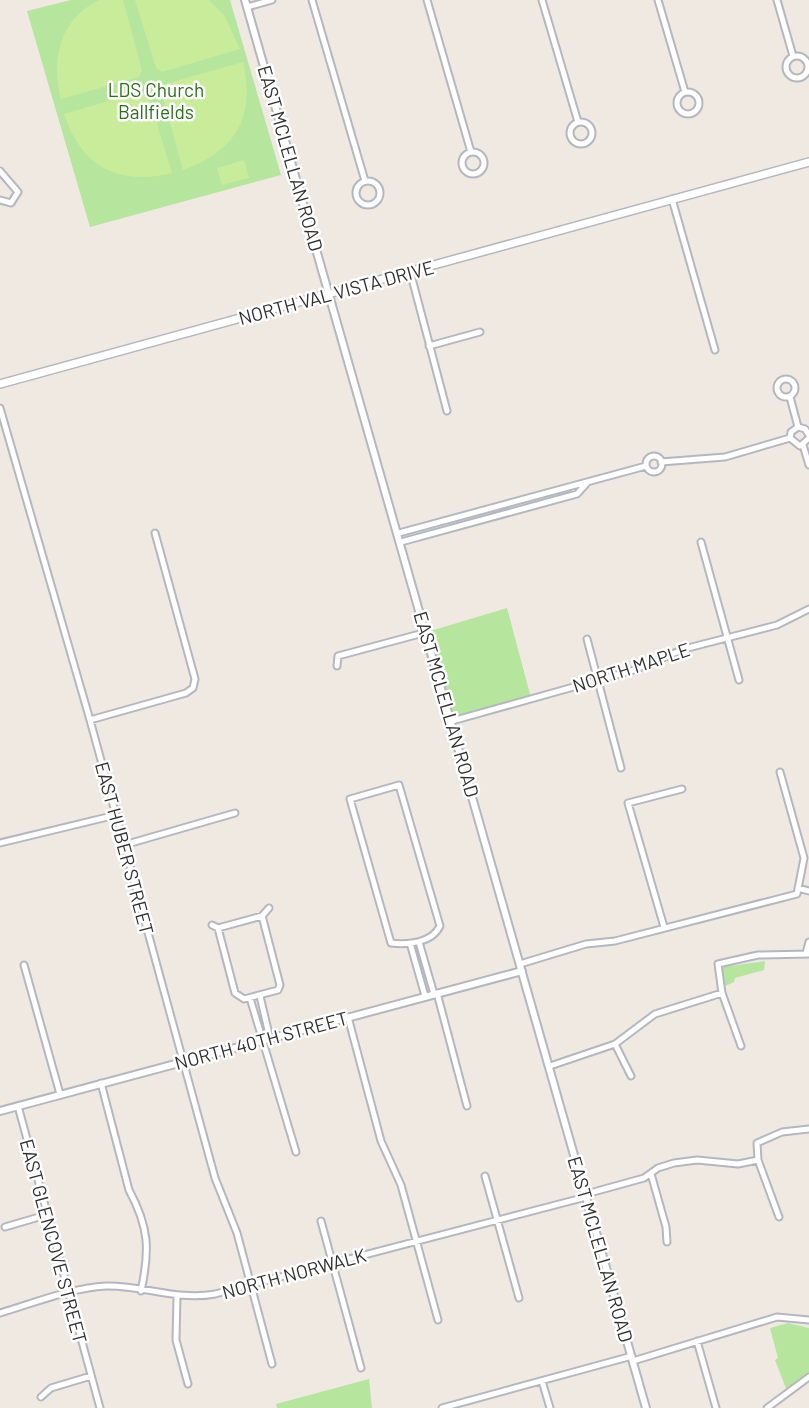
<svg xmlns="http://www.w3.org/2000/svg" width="809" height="1408" font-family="Barlow,sans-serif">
  <rect width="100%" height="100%" fill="#efe9e1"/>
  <path fill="#b6e59e" d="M71,0H230L281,175L90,227L27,11Z
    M507,608L531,698L452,721L427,632Z
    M765,961L764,970L735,978L734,982L723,987V967Z
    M788,1323L809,1328V1374L787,1391L775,1360L778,1358L770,1328Z
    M369,1379L372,1408H277L276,1404Z"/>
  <path fill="#c9ec9a" d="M99,0H123L142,70L139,77L61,99C51,59 59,20 99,0Z
    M135,0H209L224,15L240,49L162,72L156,68Z
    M243,62C256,117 236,151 183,170L161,90L165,84Z
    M142,91L148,94L172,173C117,186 82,167 64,114Z
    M244,160L249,178L222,185L217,168Z"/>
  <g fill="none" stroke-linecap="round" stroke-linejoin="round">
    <defs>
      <path id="minor" d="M312,0L365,181
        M427,0L471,152
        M542,0L578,122
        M658,0L685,92
        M777,0L793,56
        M247,7L272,0
        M786 67a11 11 0 1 1 22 0a11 11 0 1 1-22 0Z
        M677 103a11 11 0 1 1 22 0a11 11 0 1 1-22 0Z
        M570 133a11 11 0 1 1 22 0a11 11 0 1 1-22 0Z
        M462 163a11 11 0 1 1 22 0a11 11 0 1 1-22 0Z
        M0,171L18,192L11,203L0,200
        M356 193a12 12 0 1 1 24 0a12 12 0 1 1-24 0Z
        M672,199L715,350
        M410,271L447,411
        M429,346L480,332
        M777 388a9 9 0 1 1 18 0a9 9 0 1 1-18 0Z
        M790,397L798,427
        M0,408L90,720L215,1178L237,1233L272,1364
        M790,438L791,432L798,427L805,429L809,435
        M790,438L800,446L809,438
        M803,445L809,465
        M646 464a8 8 0 1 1 16 0a8 8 0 1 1-16 0Z
        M661,462L725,457L790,438
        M399,533L646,466
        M401,542L577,494L587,483
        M701,542L739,680
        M587,639L621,768
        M337,666L338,656L427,632
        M90,720L186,693L193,688L195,679L155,533
        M452,721L634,670L684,649L777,625L809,609
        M399,785L440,926C432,943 408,945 391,943L350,799Z
        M0,843L116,815
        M124,845L235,813
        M798,888L809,891
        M212,925L218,928L235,993L244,999L278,990L280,985L262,916L269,908
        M664,927L628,803L682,789
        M218,928L262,916
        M419,942L434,994
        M410,943L425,996
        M806,953L809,942
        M520,964L586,944L615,941L797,894L804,858L780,772
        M24,965L60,1094
        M437,993L467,1106
        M260,996L268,1030L264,1040
        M250,998L296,1152
        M348,1017L381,1141L401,1185L438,1320
        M615,1044L631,1076
        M741,1046L722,993L718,964L758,955L809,954
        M550,1066L615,1044L655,1014L722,993
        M101,1083L129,1190C149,1227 150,1250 141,1291
        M18,1106L100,1408
        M651,1174L666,1227L667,1242
        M485,1176L519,1298
        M586,1194L644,1178L658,1168L674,1163L697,1160L738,1164L758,1160
        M779,1217L758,1160L757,1143L782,1132L809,1129
        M321,1221L361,1368
        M5,1227L46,1215
        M177,1296L176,1340L188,1384
        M0,1313C34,1303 70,1288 106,1286C143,1285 177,1301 215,1294L586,1197
        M697,1341L716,1408
        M633,1361L777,1317L809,1320
        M542,1381L550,1408
        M41,1397L51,1388L91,1376
        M442,1408L632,1356
        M767,1408L809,1377"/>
      <path id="tertiary" d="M245,0L646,1408
        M0,1111L522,971"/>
      <path id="secondary" d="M0,384L809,162"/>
    </defs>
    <use href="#minor" stroke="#b4b7c1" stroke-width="9"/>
    <use href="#tertiary" stroke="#b4b7c1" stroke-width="10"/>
    <use href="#secondary" stroke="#b4b7c1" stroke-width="10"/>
    <use href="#minor" stroke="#fff" stroke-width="5"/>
    <use href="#tertiary" stroke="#fff" stroke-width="6"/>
    <use href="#secondary" stroke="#fff" stroke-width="7"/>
  </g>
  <g text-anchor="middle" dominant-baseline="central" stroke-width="5" stroke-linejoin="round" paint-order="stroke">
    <g font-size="19" fill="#2c6e1b" stroke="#fff">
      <text x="156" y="89">LDS Church<tspan x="156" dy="22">Ballfields</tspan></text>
    </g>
    <g font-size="19" fill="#2e2e2e" stroke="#fff">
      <text transform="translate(291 158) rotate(74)">EAST MCLELLAN ROAD</text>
      <text transform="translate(336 292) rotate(-15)">NORTH VAL VISTA DRIVE</text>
      <text transform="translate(631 667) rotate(-18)">NORTH MAPLE</text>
      <text transform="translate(447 704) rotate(74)">EAST MCLELLAN ROAD</text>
      <text transform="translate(125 848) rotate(75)">EAST HUBER STREET</text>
      <text transform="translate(261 1040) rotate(-15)">NORTH 40TH STREET</text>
      <text transform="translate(54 1241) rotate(75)">EAST GLENCOVE STREET</text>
      <text transform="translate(601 1249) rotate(74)">EAST MCLELLAN ROAD</text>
      <text transform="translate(294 1273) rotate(-15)">NORTH NORWALK</text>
    </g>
  </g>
</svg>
